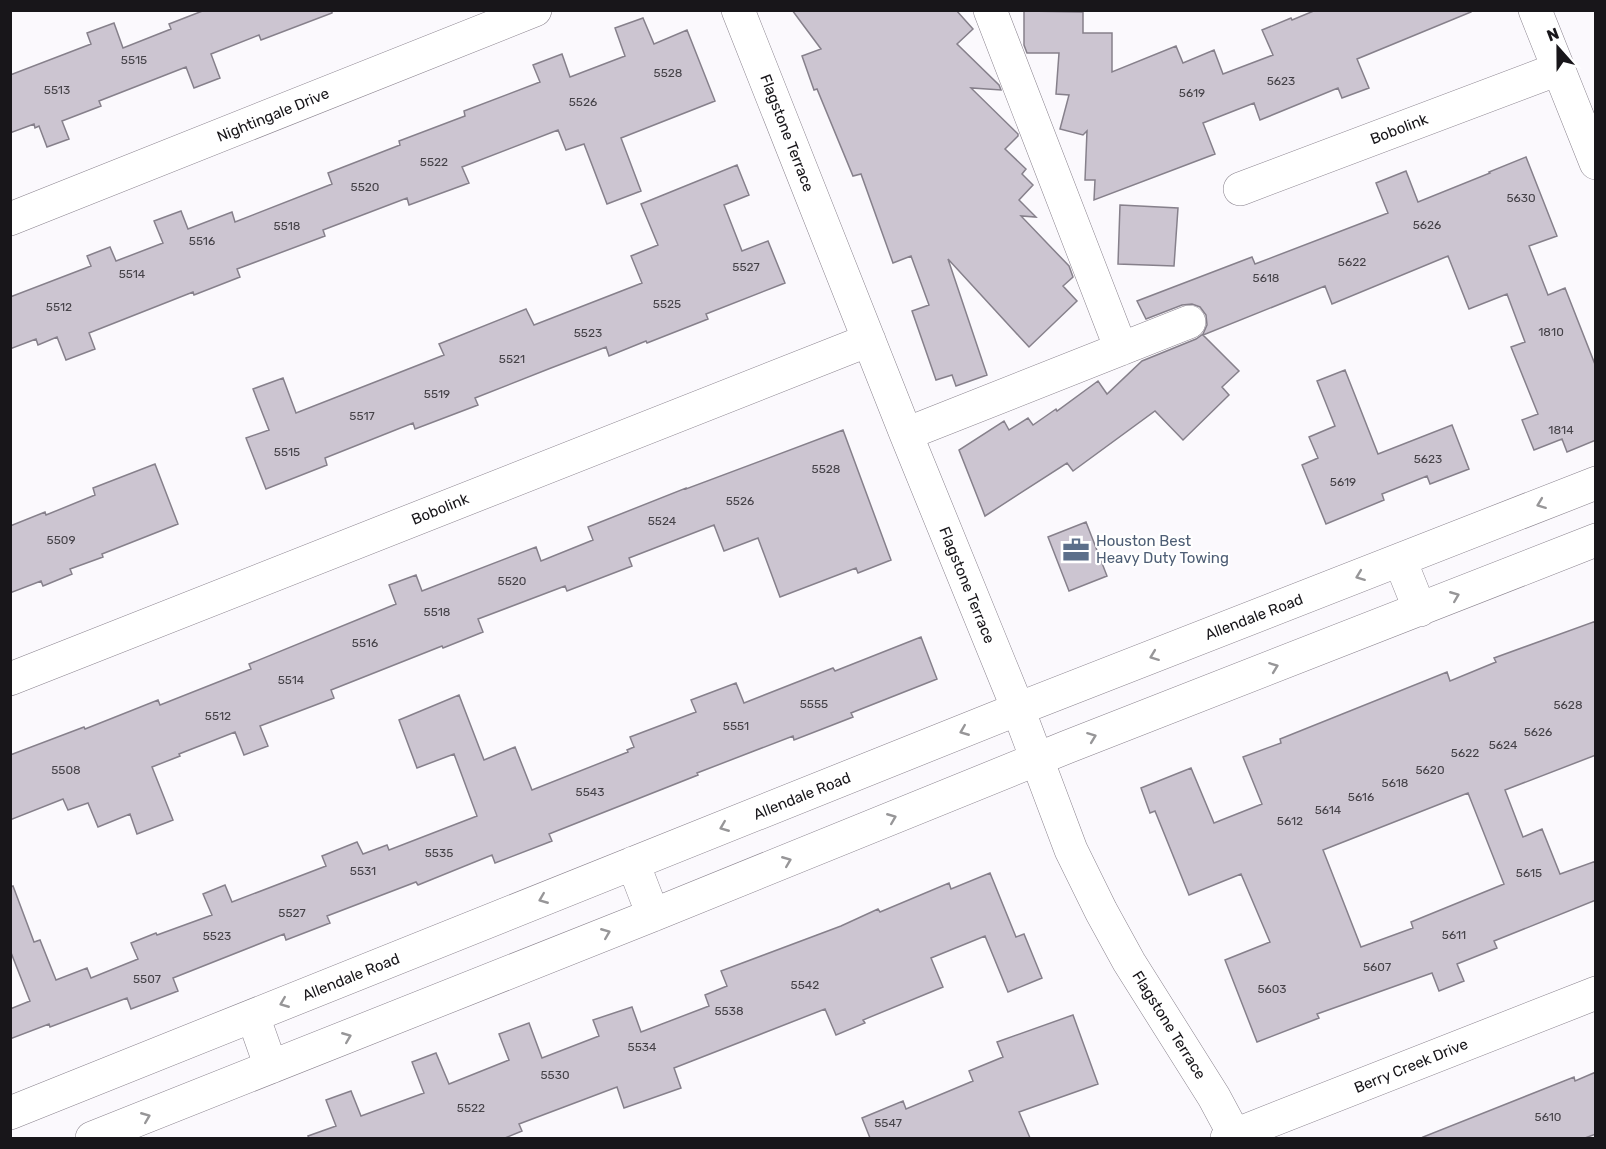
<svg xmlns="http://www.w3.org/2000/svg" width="1606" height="1149" font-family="Rubik,sans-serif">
  <rect width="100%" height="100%" fill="#fbf9fd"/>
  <path fill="#ccc5d1" stroke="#86808b" stroke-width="1.5" fill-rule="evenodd" d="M205,10H332V13L261,40L259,35L211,54L220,78L194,88L186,67L99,101L101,106L62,121L69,139L47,147L39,126L35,128L34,124L10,133V75L91,44L87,33L114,23L123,48L171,29L169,24Z
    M792,10H956L973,29L957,44L999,85L1001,90L971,88L1018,134V136L1005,149L1026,169L1022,174L1033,185L1019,200L1036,217L1021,216L1069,266L1073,277L1063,286L1077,301L1029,347L948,259L987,375L956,386L952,375L936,380L912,311L929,305L911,256L893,263L861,174L853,176L817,89L814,90L802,56L821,49Z
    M1316,10H1471V12L1357,59L1369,88L1342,98L1338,88L1260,120L1254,103L1203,123L1215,154L1094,200L1095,180H1085L1087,131L1083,135L1060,129L1069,95L1056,94L1059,53H1027L1024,45V11L1083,12V33H1112V72L1176,46L1183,63L1214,50L1223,74L1273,55L1262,30L1291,18L1292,20Z
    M643,18L654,44L687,30L715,101L621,138L641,191L607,204L584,144L566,150L558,130L462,167L469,183L409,205L407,198L323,230L325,236L237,269L240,277L194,295L193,292L89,333L95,349L66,360L57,337L38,345L36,339L10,349V297L91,266L87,256L110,247L116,261L163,243L154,221L181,211L188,229L232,212L235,222L332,184L328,173L400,145L399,141L465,116L464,111L540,82L533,65L562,54L570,77L625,56L615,28Z
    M1526,157L1557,236L1529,246L1548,295L1565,288L1596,367V440L1567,452L1562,439L1534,450L1522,420L1538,414L1511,347L1525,342L1507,294L1469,309L1448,256L1332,304L1325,286L1203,335L1239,371L1222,387L1229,395L1183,440L1155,411L1073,471L1067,463L985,516L959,450L1004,421L1009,430L1028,418L1033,425L1056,409L1057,411L1098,381L1107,394L1142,361L1196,339L1203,334L1207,325L1206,315L1200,307L1192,304L1182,305L1146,319L1137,301L1252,257L1255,264L1388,213L1376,183L1406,171L1418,202L1490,173L1489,172Z
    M737,165L749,195L724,205L742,251L768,241L785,283L706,314L708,319L647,343L646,341L609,356L606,347L551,368L475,398L478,405L415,429L413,423L325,458L327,465L266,489L246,438L269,430L253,389L283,378L296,413L444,355L439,344L526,309L534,325L642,283L631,256L658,245L641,204Z
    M1120,205L1178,208L1174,266L1118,264Z
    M1345,370L1378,454L1452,425L1469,469L1430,484L1427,476L1382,494L1384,500L1326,524L1302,465L1318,458L1309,437L1335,426L1317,381Z
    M843,430L891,560L858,573L856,568L780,597L758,538L724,551L714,525L629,558L632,566L567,591L565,586L478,619L483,632L443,648L442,646L331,690L334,698L260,726L268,746L244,755L235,732L179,754L180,756L152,767L173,820L137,834L130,814L98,827L88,803L68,810L63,799L10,820V755L84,727L85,729L158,700L160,705L251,669L249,664L396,604L389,585L416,575L422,591L536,547L541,561L593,540L588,527L686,488V489Z
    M155,464L178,524L102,554L103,557L70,569L72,574L43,586L41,581L10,593V526L45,512L46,515L95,495L93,488Z
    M1086,522L1107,576L1069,591L1048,537Z
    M1596,621V755L1505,790L1523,837L1542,829L1560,874L1596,861V900L1494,941L1497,948L1457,964L1464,981L1439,991L1432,973L1317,1014L1319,1018L1257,1042L1225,960L1270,942L1241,874L1189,895L1155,811L1150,813L1141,788L1191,768L1214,823L1262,804L1243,757L1281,743L1280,739L1447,672L1450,681L1496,662L1494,658ZM1468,793L1504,884L1411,922L1413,928L1361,947L1323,850Z
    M921,637L937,679L851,713L853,717L794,740L793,736L697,773L698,775L549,834L552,841L495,863L492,855L418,885L416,882L327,916L330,923L286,940L284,934L173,978L178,991L131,1009L127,998L50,1027L49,1024L10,1039V1009L30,1001L10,950V887L13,886L34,942L40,940L56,980L87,968L91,978L138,959L131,943L156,933L157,935L212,915L203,894L225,885L232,902L326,866L322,856L357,842L363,854L387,845L389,850L477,816L454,754L417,768L399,720L459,695L484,760L515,747L532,790L628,752L627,750L634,747L630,737L696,712L691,700L736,683L744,703L833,668L835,671Z
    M990,873L1016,937L1024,934L1042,978L1008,992L985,936L931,958L943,987L863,1020L865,1023L836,1035L825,1009L674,1068L681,1088L624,1108L617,1087L519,1124L522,1131L505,1138H309L308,1136L336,1126L326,1100L351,1091L361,1116L424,1093L412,1062L436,1053L449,1084L509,1060L499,1034L529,1023L542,1058L599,1036L593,1020L632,1007L641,1032L709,1006L705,995L727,986L721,971L841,926L878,909L880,912L949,883L951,889Z
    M1073,1015L1098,1084L1019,1112L1030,1138H870L862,1118L903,1101L906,1109L973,1081L969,1071L1003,1057L997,1042Z
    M1596,1072V1134L1585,1138H1424L1423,1137L1574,1077L1575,1081Z"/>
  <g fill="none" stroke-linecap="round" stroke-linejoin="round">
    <defs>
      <path id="minor" d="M738,10L906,434L1018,709
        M990,10L1121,349
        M1535,10L1596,163
        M1240,189L1558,69
        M10,219L535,10
        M906,434L1189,322
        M10,679L869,340
        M1227,1138L1596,993"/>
      <path id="tertiary" d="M1018,709L1071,850L1101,911L1129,962L1214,1097L1236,1138"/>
      <path id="secondary" d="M1400,560L1420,610
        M633,863L653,915
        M253,1016L271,1067
        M10,1113L1018,709L1596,483
        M92,1138L653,915L1067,747L1596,540"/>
    </defs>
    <use href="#minor" stroke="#89828d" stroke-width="34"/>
    <use href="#tertiary" stroke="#89828d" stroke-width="34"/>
    <use href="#secondary" stroke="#89828d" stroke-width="34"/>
    <use href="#minor" stroke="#fff" stroke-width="33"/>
    <use href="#tertiary" stroke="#fff" stroke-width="33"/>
    <use href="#secondary" stroke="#fff" stroke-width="33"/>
  </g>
  <defs><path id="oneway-chevron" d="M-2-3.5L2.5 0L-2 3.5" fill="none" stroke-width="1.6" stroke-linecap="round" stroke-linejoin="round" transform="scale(1.5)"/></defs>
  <g stroke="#979698">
    <use href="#oneway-chevron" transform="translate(1541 504) rotate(159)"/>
    <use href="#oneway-chevron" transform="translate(1360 576) rotate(159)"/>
    <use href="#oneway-chevron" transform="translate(1455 596) rotate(-22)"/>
    <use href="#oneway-chevron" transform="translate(1154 656) rotate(159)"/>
    <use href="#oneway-chevron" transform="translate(1274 667) rotate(-21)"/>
    <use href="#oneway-chevron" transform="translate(964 731) rotate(158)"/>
    <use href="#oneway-chevron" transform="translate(1092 737) rotate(-21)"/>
    <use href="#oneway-chevron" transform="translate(892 818) rotate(-22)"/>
    <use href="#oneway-chevron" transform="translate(724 827) rotate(158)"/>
    <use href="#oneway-chevron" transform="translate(787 861) rotate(-22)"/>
    <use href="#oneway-chevron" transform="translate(543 899) rotate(158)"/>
    <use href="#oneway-chevron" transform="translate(606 933) rotate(-22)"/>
    <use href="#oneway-chevron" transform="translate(284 1003) rotate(158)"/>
    <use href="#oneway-chevron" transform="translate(347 1037) rotate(-22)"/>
    <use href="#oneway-chevron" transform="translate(146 1117) rotate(-22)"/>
  </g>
  <defs>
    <symbol id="office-bare" viewBox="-9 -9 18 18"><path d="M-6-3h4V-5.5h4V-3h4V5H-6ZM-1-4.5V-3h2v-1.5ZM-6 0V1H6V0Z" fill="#5c6f8a" stroke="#fff" stroke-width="2.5" paint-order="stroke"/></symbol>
  </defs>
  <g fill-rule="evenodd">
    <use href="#office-bare" x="1057" y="531" width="38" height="38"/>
  </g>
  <g text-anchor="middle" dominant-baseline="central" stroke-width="4.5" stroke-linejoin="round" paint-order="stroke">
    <g font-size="12" fill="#454248">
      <text x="134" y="60">5515</text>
      <text x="668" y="73">5528</text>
      <text x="1281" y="81">5623</text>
      <text x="57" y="90">5513</text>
      <text x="1192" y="93">5619</text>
      <text x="583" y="102">5526</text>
      <text x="434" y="162">5522</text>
      <text x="365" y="187">5520</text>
      <text x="1521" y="198">5630</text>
      <text x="1427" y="225">5626</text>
      <text x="287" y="226">5518</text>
      <text x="202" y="241">5516</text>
      <text x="1352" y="262">5622</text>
      <text x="746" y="267">5527</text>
      <text x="132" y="274">5514</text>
      <text x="1266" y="278">5618</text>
      <text x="667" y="304">5525</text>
      <text x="59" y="307">5512</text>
      <text x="1551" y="332">1810</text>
      <text x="588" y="333">5523</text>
      <text x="512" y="359">5521</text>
      <text x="437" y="394">5519</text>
      <text x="362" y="416">5517</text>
      <text x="1561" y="430">1814</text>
      <text x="287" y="452">5515</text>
      <text x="1428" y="459">5623</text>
      <text x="826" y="469">5528</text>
      <text x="1343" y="482">5619</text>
      <text x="740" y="501">5526</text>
      <text x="662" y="521">5524</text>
      <text x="61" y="540">5509</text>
      <text x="512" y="581">5520</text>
      <text x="437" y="612">5518</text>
      <text x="365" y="643">5516</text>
      <text x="291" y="680">5514</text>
      <text x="814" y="704">5555</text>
      <text x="1568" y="705">5628</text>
      <text x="218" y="716">5512</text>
      <text x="736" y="726">5551</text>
      <text x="1538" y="732">5626</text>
      <text x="1503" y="745">5624</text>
      <text x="1465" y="753">5622</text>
      <text x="66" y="770">5508</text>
      <text x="1430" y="770">5620</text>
      <text x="1395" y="783">5618</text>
      <text x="590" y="792">5543</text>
      <text x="1361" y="797">5616</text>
      <text x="1328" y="810">5614</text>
      <text x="1290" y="821">5612</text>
      <text x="439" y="853">5535</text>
      <text x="363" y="871">5531</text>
      <text x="1529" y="873">5615</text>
      <text x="292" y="913">5527</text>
      <text x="1454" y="935">5611</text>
      <text x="217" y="936">5523</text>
      <text x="1377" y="967">5607</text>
      <text x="147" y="979">5507</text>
      <text x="805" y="985">5542</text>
      <text x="1272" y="989">5603</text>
      <text x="729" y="1011">5538</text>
      <text x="642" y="1047">5534</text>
      <text x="555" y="1075">5530</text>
      <text x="471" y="1108">5522</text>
      <text x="1548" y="1117">5610</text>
      <text x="888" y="1123">5547</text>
    </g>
    <g font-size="15" fill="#18161a" stroke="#fff">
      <text transform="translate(273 115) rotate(-22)">Nightingale Drive</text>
      <text transform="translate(1399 129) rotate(-21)">Bobolink</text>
      <text transform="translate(787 133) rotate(69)">Flagstone Terrace</text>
      <text transform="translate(440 509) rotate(-22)">Bobolink</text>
      <text transform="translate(967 585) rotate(68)">Flagstone Terrace</text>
      <text transform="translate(1254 617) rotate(-21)">Allendale Road</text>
      <text transform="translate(802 796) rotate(-22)">Allendale Road</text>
      <text transform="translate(351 977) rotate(-22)">Allendale Road</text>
      <text transform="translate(1169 1025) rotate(58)">Flagstone Terrace</text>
      <text transform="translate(1411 1066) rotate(-22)">Berry Creek Drive</text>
    </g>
    <g font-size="15" fill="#4e5e75" stroke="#fff" text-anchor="start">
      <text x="1096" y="541">Houston Best<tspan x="1096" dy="17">Heavy Duty Towing</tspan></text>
    </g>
  </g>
  <rect width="1606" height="1149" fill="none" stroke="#18161a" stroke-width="24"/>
  <g transform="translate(1558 48) rotate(339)" stroke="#ffffff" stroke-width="4.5" paint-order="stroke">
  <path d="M0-4.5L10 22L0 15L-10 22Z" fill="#18161a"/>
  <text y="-9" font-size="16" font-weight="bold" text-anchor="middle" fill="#18161a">N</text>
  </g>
</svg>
